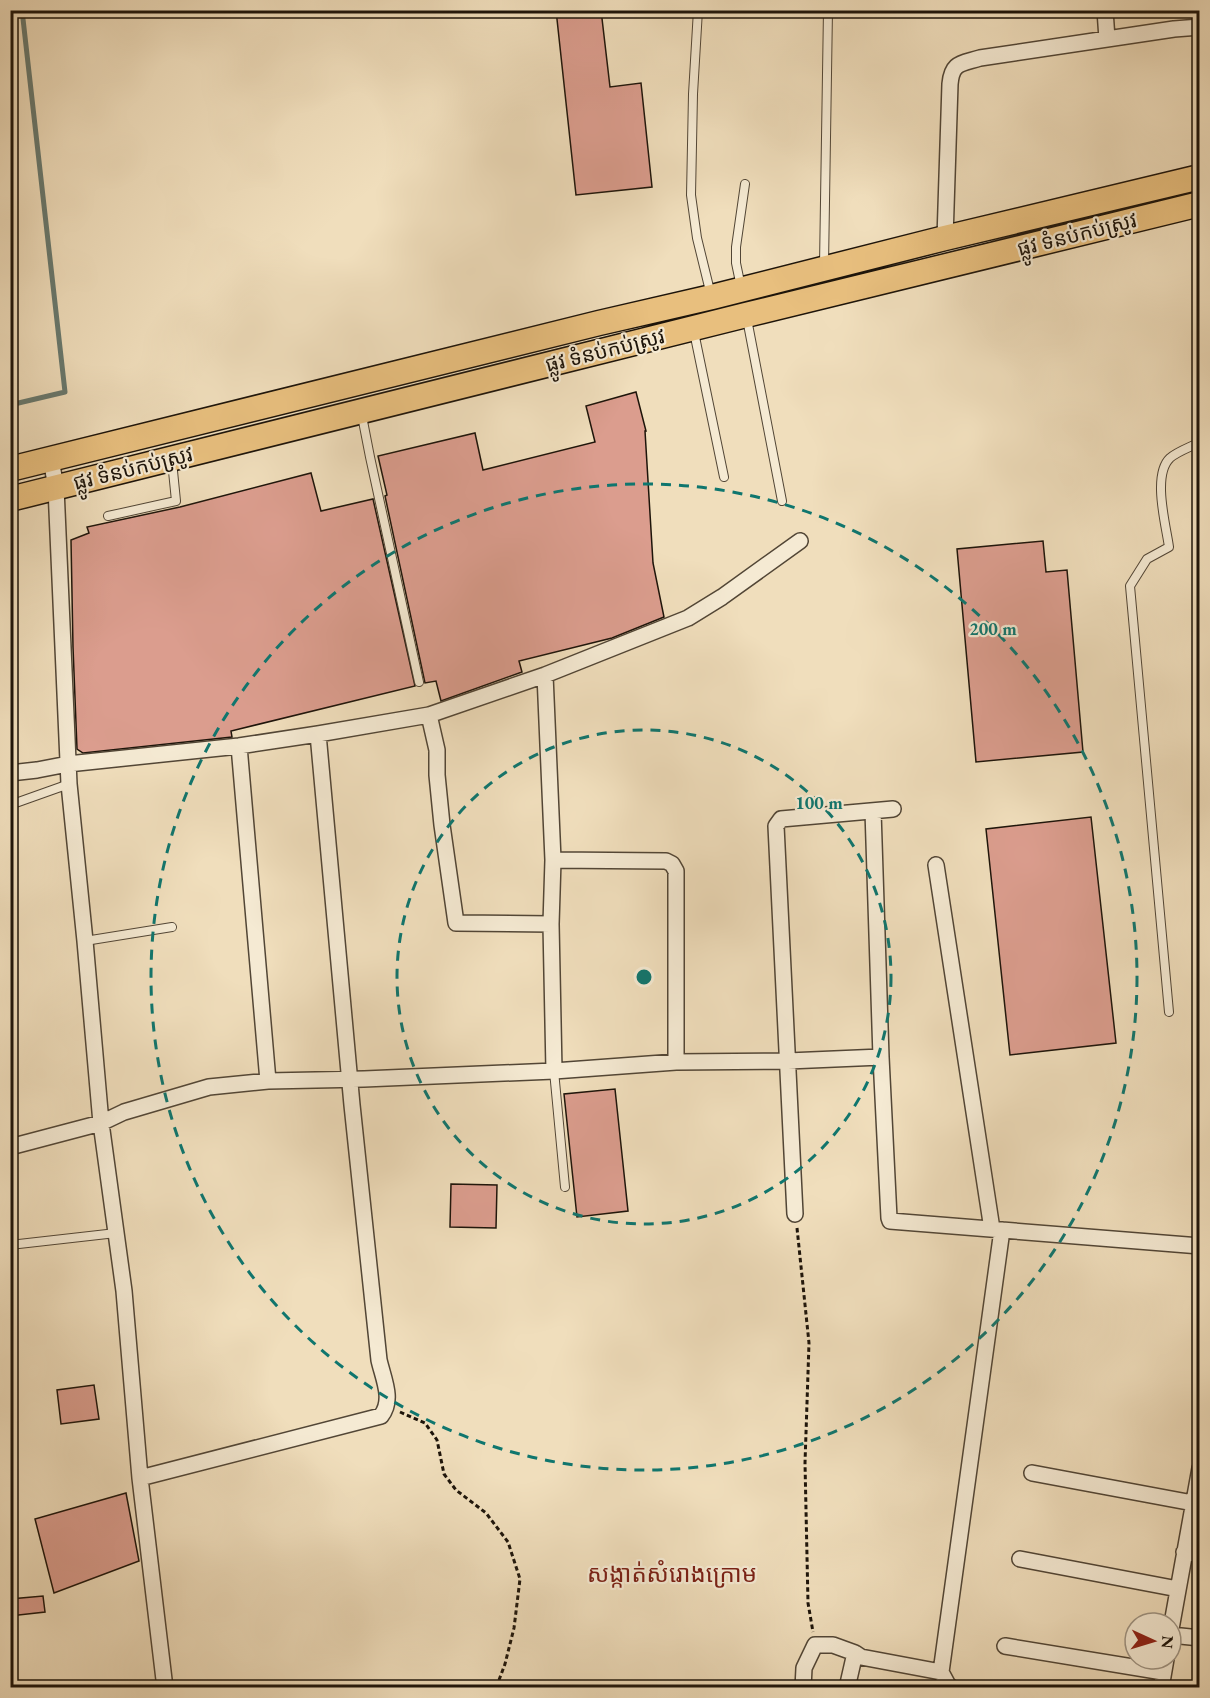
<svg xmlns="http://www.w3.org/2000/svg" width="1210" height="1698" font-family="'EB Garamond','Noto Sans Khmer',serif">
  <rect width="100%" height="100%" fill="#f0debc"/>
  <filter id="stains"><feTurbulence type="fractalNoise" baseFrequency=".00333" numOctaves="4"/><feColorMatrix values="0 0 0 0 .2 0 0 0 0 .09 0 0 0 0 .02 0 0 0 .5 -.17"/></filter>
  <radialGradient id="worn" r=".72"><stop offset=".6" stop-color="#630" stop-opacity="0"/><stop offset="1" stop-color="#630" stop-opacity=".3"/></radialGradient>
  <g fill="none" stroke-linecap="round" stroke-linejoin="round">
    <path stroke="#68796f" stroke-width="5" d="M10,405L65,392L22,10"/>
  </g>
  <path fill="#db9d8e" stroke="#1d140a" stroke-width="1.5" d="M556,10H601L610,87L641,83L652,187L576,195Z
    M636,392L646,431H645L653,563L664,617L612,638L519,661L522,672L441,701L436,681L425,683L385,496L387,495L378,456L475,433L483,470L595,442L586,406Z
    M311,473L321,511L373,499L415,686L231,731L232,737L83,753L77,749L73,647L71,540L89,533L87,527L180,507Z
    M1043,541L1046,572L1067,570L1083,752L976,762L957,549Z
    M1091,817L1116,1043L1010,1055L986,829Z
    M615,1089L628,1211L577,1217L564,1094Z
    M451,1184L497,1185L496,1228L450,1227Z
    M94,1385L99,1419L61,1424L57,1390Z
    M126,1493L139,1561L54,1593L35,1519Z
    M43,1596L45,1612L10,1616V1599Z"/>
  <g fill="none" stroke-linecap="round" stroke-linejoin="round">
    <defs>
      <path id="service" d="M698,10L693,94L691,195L697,238L711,295
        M824,265L828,10
        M741,287L736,263V247L745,184
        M747,319L782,501
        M694,332L724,477
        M362,416L370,457L419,682
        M108,516L176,501L172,461
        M10,805L69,784
        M85,941L172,927
        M1169,1012L1130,586L1147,559L1169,547C1166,525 1152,475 1170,458C1178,451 1191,447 1200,442
        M554,1071L565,1187
        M10,1245L116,1233"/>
      <path id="minor" d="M1105,10L1107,39
        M945,238L950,84C952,62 961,64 980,58L1174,29L1200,27
        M51,459L56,488L69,784L85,941L101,1123L124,1291L140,1478L165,1688
        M545,675L553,860L551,924L554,1071
        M429,715L437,750V775L442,825L456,923L551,924
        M239,746L268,1081
        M10,773L37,770L68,764L239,746L318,734L429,715L545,675L688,618L722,597L800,541
        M873,811L881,1057L889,1218L890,1221L1200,1246
        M553,860L666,861L672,864L676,871V1062
        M936,865L992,1229
        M10,1147L101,1123L124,1112L209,1087L268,1081L364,1079L554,1071L676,1062L788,1061L881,1057
        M795,1214L776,826L781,819L893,809
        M1032,1473L1193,1503
        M140,1478L381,1416C394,1400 383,1378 379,1360L352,1105L318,734
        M1184,1552L1200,1554
        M1020,1559L1178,1589
        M1171,1629L1200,1468
        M1171,1635L1200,1638
        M1005,1646L1163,1672
        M803,1688L804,1668L815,1645H833L855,1653
        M847,1688L855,1653L861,1657L941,1672
        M952,1688L948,1685L941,1672L1002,1230
        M1161,1688L1166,1659"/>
      <path id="primary" d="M10,469L599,323L712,297L945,238L1200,177
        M10,499L746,315L1200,204"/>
    </defs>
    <use href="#service" stroke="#524636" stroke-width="10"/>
    <use href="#minor" stroke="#524636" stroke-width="18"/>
    <use href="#primary" stroke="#1d140a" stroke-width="27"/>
    <path stroke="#1d140a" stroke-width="3" stroke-dasharray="4.5 3" stroke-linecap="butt" d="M797,1228L809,1343L805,1463L808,1603L813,1632
      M400,1412L425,1423L437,1440L444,1474L456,1490L486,1513L508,1542L520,1579L514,1628L505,1664L496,1688"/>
    <use href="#service" stroke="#f5ead3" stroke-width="8"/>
    <use href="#minor" stroke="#f5ead3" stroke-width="15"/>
    <use href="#primary" stroke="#e8bf7e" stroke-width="24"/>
  </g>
  <g fill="none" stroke="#0f766e" stroke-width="3" stroke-dasharray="10 8">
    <circle cx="644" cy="977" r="247"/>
    <circle cx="644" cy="977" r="493"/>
  </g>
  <g text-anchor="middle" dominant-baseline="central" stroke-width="4.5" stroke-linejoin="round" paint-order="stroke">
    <g font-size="21" fill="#1d140a" stroke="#f5ead3">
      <text transform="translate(1077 234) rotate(-14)">ផ្លូវ ទំនប់កប់ស្រូវ</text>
      <text transform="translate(605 350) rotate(-14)">ផ្លូវ ទំនប់កប់ស្រូវ</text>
      <text transform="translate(133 468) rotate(-14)">ផ្លូវ ទំនប់កប់ស្រូវ</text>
    </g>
    <g font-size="24" fill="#7a1f14" stroke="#f5ead3">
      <text x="672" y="1573">សង្កាត់សំរោងក្រោម</text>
    </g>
  </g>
  <circle cx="644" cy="977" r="9" fill="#0f766e" stroke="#f5ead3" stroke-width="3"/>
  <g font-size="18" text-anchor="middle" font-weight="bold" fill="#0f766e" stroke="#f5ead3" stroke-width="4.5" stroke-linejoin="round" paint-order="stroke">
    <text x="993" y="635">200 m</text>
    <text x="819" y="809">100 m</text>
  </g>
  <rect width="1210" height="1698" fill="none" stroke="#f0debc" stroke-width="36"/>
  <rect x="12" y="12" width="1186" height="1674" fill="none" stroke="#1d140a" stroke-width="3"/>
  <rect x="18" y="18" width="1174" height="1662" fill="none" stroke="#1d140a" stroke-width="1.5"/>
  <g transform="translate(1153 1641) rotate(94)"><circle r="28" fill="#f5ead3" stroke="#9f9483" stroke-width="1.5"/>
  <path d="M0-4.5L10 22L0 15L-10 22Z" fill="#8f2418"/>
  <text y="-9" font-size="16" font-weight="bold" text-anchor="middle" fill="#1d140a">N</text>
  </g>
  <rect width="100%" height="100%" filter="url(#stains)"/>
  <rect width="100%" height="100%" fill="url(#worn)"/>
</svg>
